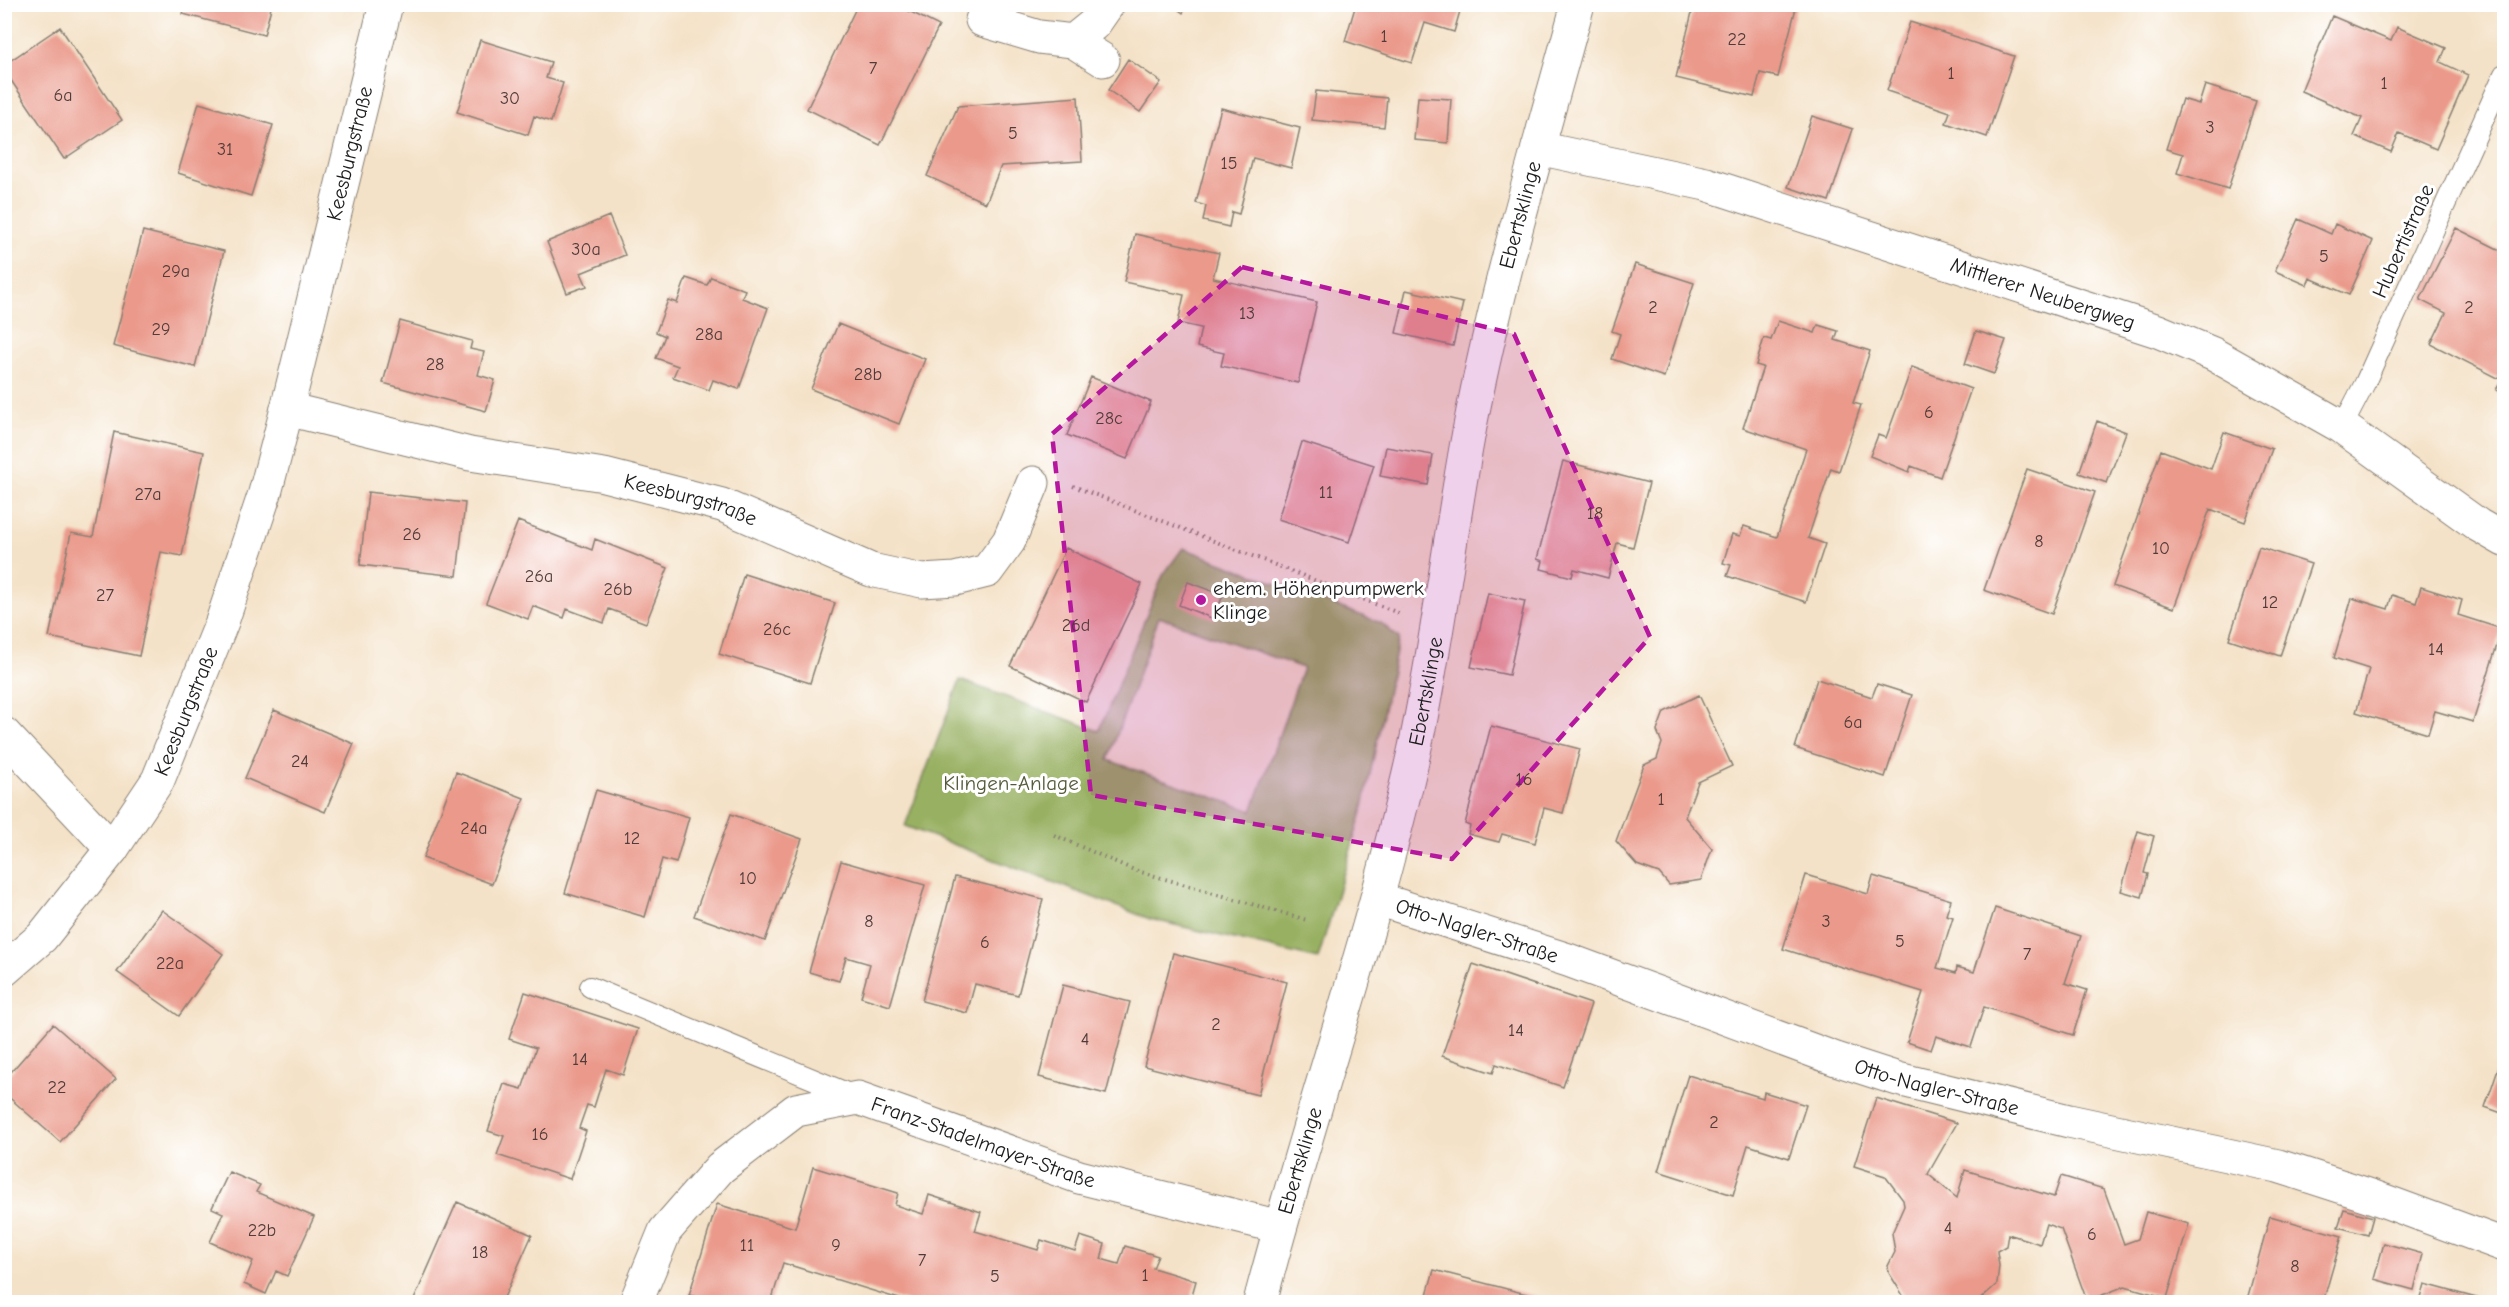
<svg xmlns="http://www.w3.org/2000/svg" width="2509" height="1307" font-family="'Comic Neue',sans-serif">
  <rect width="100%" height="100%" fill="#fff"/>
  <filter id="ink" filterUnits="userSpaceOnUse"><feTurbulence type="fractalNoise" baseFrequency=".0167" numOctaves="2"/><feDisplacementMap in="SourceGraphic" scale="12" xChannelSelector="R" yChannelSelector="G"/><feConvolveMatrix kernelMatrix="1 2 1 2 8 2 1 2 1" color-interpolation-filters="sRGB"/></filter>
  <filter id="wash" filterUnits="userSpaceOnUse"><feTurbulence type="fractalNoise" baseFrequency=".008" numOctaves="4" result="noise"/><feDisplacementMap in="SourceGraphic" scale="24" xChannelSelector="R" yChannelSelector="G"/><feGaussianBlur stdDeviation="1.35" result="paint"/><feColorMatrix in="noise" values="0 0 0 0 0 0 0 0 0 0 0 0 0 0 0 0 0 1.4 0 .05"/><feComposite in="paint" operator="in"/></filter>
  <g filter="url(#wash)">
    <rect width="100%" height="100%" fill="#f4e2c8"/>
    <path fill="#98b062" stroke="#5a663f" stroke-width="1.5" fill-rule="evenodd" d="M1183,548L1381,623L1399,638L1362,812L1318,959L1150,919L905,826L960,680L1099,731L1163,575ZM1159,617L1303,668L1252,811L1108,760Z"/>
    <g id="blocks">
      <path fill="#ea998a" d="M185,4H272L264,35L183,14Z
        M858,4H895L939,26L880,145L807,109Z
        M1171,4H1188L1183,13Z
        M1356,4H1462L1454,32L1425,23L1412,63L1345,41Z
        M1694,4H1797L1778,77L1760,73L1754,97L1676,78Z
        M2332,16L2391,41L2397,27L2446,48L2440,62L2468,75L2436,149L2399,133L2391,152L2354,136L2362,118L2301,91Z
        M1910,22L2014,56L1987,137L1946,123L1950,112L1887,91Z
        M60,27L122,120L64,159L4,70V65Z
        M480,40L551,62L546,78L563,83L551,122L534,116L528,135L457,112Z
        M1128,59L1161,82L1140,112L1108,90Z
        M2205,85L2256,101L2228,189L2177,173L2183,154L2166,149L2182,99L2199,104Z
        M1316,91L1387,98L1384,127L1312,120Z
        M1078,97L1082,161L1001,166L986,203L927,176L958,106Z
        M1418,97L1451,99L1448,143L1414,140Z
        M199,103L273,125L251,196L178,173Z
        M1221,108L1300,128L1291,168L1253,158L1239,214L1232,212L1229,227L1203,221L1206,206L1196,203Z
        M1812,116L1853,129L1829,201L1788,187Z
        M609,216L625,255L581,273L587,286L567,293L547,242Z
        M2298,219L2331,234L2335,224L2373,241L2349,295L2310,278L2307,285L2275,271Z
        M2456,228L2504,252V394L2496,390L2502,380L2431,344L2446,313L2420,300Z
        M143,231L224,251L195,367L113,346Z
        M1135,234L1219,253L1213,278L1317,302L1298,383L1221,366L1224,353L1197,347L1201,328L1178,323L1184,295L1124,282Z
        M1635,264L1694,283L1664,377L1612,359L1620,334L1612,331Z
        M711,277L745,290L742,298L768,308L739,389L713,380L709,390L673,377L678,366L656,358L665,336L656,332L668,300L677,303L686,278L707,285Z
        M1406,290L1463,303L1453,346L1396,333Z
        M400,321L472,341L470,349L484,352L478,375L495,380L486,411L383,383Z
        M1778,321L1815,333L1818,325L1838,331L1835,340L1870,351L1853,403L1861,405L1839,471L1831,468L1808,538L1825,544L1806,602L1727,576L1731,565L1723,563L1732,534L1740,536L1744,526L1777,537L1806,449L1743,428L1763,367L1756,365L1764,338L1771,340Z
        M838,324L925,359L899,424L811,389Z
        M1976,331L2006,340L1994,374L1965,364Z
        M1912,367L1971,389L1940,477L1911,466L1909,472L1870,456L1878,435L1886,438Z
        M1091,377L1151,402L1127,459L1067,435Z
        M2097,421L2126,432L2107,483L2079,473Z
        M114,432L204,452L182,556L161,552L139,656L49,637L71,533L93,537Z
        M2224,432L2272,449L2245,522L2210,509L2174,608L2113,586L2161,450L2211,469Z
        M1302,442L1374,465L1349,542L1278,519Z
        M1386,447L1433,455L1428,485L1380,476Z
        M1563,461L1649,483L1633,547L1617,543L1608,578L1574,569L1572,577L1541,569L1543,561L1537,559Z
        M2027,469L2095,492L2052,614L1984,590Z
        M368,492L465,503L457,576L360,565Z
        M518,521L592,550L595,539L668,568L646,623L609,609L604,623L567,609L564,618L533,606L528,619L486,603Z
        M2259,547L2311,564L2280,656L2229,639Z
        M1066,548L1142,584L1086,702L1010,666Z
        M744,574L835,603L810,683L719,654Z
        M1188,582L1223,595L1214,619L1179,605Z
        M2421,587L2462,600L2458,615L2502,629L2473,722L2435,711L2428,734L2356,712L2369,669L2334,658L2352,598L2388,609L2392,595L2416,603Z
        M1488,593L1525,601L1509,675L1471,667Z
        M1817,679L1872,697L1877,684L1912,695L1885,777L1795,748Z
        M1699,695L1732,766L1698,782L1685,817L1712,849L1701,880L1669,885L1659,873L1637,865L1616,841L1644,765L1657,759L1662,743L1657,731L1664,712Z
        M274,710L354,744L325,812L245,778Z
        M1491,726L1580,749L1563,813L1544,808L1535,843L1502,834L1499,842L1468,834L1470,826L1465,824Z
        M456,772L524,798L492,884L423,858Z
        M596,790L689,817L676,863L662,859L645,917L565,893Z
        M731,814L802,839L765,941L694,916Z
        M2138,831L2154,836L2144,873L2148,874L2142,897L2121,891Z
        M841,861L925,885L890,1006L861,997L870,964L846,957L839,981L809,972Z
        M1806,875L1868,894L1873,876L1951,900L1946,915L1953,917L1937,968L1956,973L1957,967L1974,972L1995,908L2081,936L2065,983L2087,990L2073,1035L1984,1007L1971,1047L1936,1036L1931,1050L1907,1042L1923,992L1783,949Z
        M955,877L1043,899L1018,995L975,984L967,1013L922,1001Z
        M162,910L223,954L179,1016L117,972Z
        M1173,953L1287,982L1258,1095L1144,1066Z
        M1473,964L1591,1004L1563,1087L1496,1064L1493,1073L1442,1056Z
        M1063,985L1130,1002L1106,1094L1039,1077Z
        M525,992L638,1029L623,1075L606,1069L594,1107L587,1105L579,1128L586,1131L570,1179L497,1155L504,1136L488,1131L504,1084L522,1089L536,1048L509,1039Z
        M53,1024L116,1079L60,1142L4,1093V1080Z
        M2504,1051V1114L2485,1107Z
        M1688,1075L1763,1098L1764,1092L1806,1105L1789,1158L1748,1145L1733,1195L1658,1171Z
        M1876,1098L1957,1123L1928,1174L1957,1198L1965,1170L2054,1197L2061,1176L2104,1189L2124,1244L2138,1239L2146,1212L2189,1224L2167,1298L2125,1286L2087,1301L2061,1229L2046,1224L2040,1244L2008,1234L2006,1246L1997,1251L1999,1266L1997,1284L1977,1302H1907L1889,1273L1888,1266L1895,1252L1892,1233L1904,1206L1903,1200L1885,1176L1854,1166Z
        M813,1167L898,1193L895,1205L923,1214L929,1195L981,1212L975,1231L1038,1250L1041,1240L1075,1251L1080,1236L1105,1244L1101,1259L1119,1264L1125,1246L1158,1256L1153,1268L1196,1281L1190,1302H909L783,1263L771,1302H715L689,1295L717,1204L795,1228Z
        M229,1172L260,1185L256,1192L314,1217L287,1276L276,1271L266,1294L244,1284L253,1261L210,1242L223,1213L212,1208Z
        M457,1202L532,1235L502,1302L496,1300L495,1302H413Z
        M2344,1209L2373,1217L2368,1235L2338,1227Z
        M2270,1216L2342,1236L2323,1302H2270L2248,1296Z
        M2384,1243L2423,1254L2414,1290L2374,1279Z
        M1434,1270L1538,1297L1537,1302H1425Z
        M2425,1284L2491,1302H2420Z"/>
    </g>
  </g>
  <g filter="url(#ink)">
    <use href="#blocks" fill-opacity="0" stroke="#887f72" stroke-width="1.5"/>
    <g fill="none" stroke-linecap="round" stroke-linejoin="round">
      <defs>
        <path id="service" d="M2342,427L2365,383L2504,74
          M590,987L854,1096"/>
        <g id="minor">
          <path d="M982,20L1039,37L1073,41L1094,24L1108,4"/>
          <path d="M1073,41L1103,60"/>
          <path id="s1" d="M1538,148L1706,184L2158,331L2213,354L2342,427L2478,525L2504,540"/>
          <path id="s2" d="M287,409L470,454L604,475L722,505L871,570L922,581L955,579L987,571L1009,541L1033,483"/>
          <path d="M4,734L112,849"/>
          <path id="s3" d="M1378,899L1568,960L1836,1059L1898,1079L2069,1121L2278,1166L2371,1196L2504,1245"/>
          <path id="s4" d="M4,970L42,937L112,849L158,780L222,622L265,493L287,409L386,4"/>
          <path id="s5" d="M636,1302L665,1231L720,1168L796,1110L858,1098L1079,1177L1280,1227"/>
        </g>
        <g id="tertiary">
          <path id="s6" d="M1260,1302C1308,1118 1372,938 1414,752C1436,651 1448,549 1466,448C1493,298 1538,151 1578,4"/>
        </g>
      </defs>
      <use href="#service" stroke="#887f72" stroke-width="22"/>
      <use href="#minor" stroke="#887f72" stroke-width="35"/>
      <use href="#tertiary" stroke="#887f72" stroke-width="35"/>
      <path stroke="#887f72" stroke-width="4" stroke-dasharray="1.5 4.5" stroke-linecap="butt" d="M1073,486L1401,614
        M1054,835L1134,870L1307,920"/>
      <use href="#service" stroke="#fff" stroke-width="20"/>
      <use href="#minor" stroke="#fff" stroke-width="33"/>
      <use href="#tertiary" stroke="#fff" stroke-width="33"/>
    </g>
  </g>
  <path fill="#b5179e" fill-opacity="0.2" stroke="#b5179e" stroke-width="4.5" stroke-dasharray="12 8" stroke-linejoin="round" d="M1242,267L1514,334L1650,637L1452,859L1091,795L1052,434Z"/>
  <circle fill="#b5179e" stroke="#fff" stroke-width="2" cx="1201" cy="600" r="6"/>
  <g text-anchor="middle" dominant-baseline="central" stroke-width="6" stroke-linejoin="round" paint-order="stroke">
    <g font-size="18" fill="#503b38">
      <text x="1384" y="36">1</text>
      <text x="1737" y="39">22</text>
      <text x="873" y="68">7</text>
      <text x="1951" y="73">1</text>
      <text x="2384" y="83">1</text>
      <text x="63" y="95">6a</text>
      <text x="510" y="98">30</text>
      <text x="2210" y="127">3</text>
      <text x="1013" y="133">5</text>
      <text x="225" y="149">31</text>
      <text x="1229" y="163">15</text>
      <text x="586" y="249">30a</text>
      <text x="2324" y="256">5</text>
      <text x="176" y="271">29a</text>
      <text x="1653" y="307">2</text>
      <text x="2469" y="307">2</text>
      <text x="1247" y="313">13</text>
      <text x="161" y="329">29</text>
      <text x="709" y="334">28a</text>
      <text x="435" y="364">28</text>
      <text x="868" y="374">28b</text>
      <text x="1929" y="412">6</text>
      <text x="1109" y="418">28c</text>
      <text x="1326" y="492">11</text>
      <text x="148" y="494">27a</text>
      <text x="1595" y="513">18</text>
      <text x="412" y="534">26</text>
      <text x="2039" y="541">8</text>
      <text x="2161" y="548">10</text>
      <text x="539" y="576">26a</text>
      <text x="618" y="589">26b</text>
      <text x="105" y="595">27</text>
      <text x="2270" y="602">12</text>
      <text x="1076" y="625">26d</text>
      <text x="777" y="629">26c</text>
      <text x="2436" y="649">14</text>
      <text x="1853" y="722">6a</text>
      <text x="300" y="761">24</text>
      <text x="1524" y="779">16</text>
      <text x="1661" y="799">1</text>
      <text x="474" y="828">24a</text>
      <text x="632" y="838">12</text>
      <text x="748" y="878">10</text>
      <text x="869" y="921">8</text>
      <text x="1826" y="921">3</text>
      <text x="1900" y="941">5</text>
      <text x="985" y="942">6</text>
      <text x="2027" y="954">7</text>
      <text x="170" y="963">22a</text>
      <text x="1216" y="1024">2</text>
      <text x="1516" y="1030">14</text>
      <text x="1085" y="1039">4</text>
      <text x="580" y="1059">14</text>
      <text x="57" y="1087">22</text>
      <text x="1714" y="1122">2</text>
      <text x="540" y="1134">16</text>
      <text x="1948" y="1228">4</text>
      <text x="262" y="1230">22b</text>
      <text x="2092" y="1234">6</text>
      <text x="747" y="1245">11</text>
      <text x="836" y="1245">9</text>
      <text x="480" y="1252">18</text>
      <text x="922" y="1260">7</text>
      <text x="2295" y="1266">8</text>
      <text x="1145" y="1275">1</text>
      <text x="995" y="1276">5</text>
    </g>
    <g font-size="21" fill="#1c1c1c" stroke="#fff">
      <text stroke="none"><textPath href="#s4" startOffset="902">Keesburgstraße</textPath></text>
      <text stroke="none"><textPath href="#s6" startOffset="1119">Ebertsklinge</textPath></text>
      <text transform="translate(2403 241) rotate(-66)">Hubertistraße</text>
      <text stroke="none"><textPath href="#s1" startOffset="526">Mittlerer Neubergweg</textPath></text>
      <text stroke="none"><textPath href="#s2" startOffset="414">Keesburgstraße</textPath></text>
      <text stroke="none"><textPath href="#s6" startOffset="633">Ebertsklinge</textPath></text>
      <text stroke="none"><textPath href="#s4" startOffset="320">Keesburgstraße</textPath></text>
      <text stroke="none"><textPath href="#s3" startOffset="104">Otto-Nagler-Straße</textPath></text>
      <text stroke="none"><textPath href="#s3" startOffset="590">Otto-Nagler-Straße</textPath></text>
      <text stroke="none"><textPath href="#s5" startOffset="452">Franz-Stadelmayer-Straße</textPath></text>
      <text stroke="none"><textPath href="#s6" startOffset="147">Ebertsklinge</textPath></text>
    </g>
    <g font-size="21" fill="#1c1c1c" stroke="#fff" text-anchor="start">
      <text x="1213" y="588">ehem. Höhenpumpwerk<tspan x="1213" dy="24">Klinge</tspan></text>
    </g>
    <g font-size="21" fill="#555a39" stroke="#fff">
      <text x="1011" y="783">Klingen-Anlage</text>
    </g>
  </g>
  <rect width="2509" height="1307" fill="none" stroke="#fff" stroke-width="24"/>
</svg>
